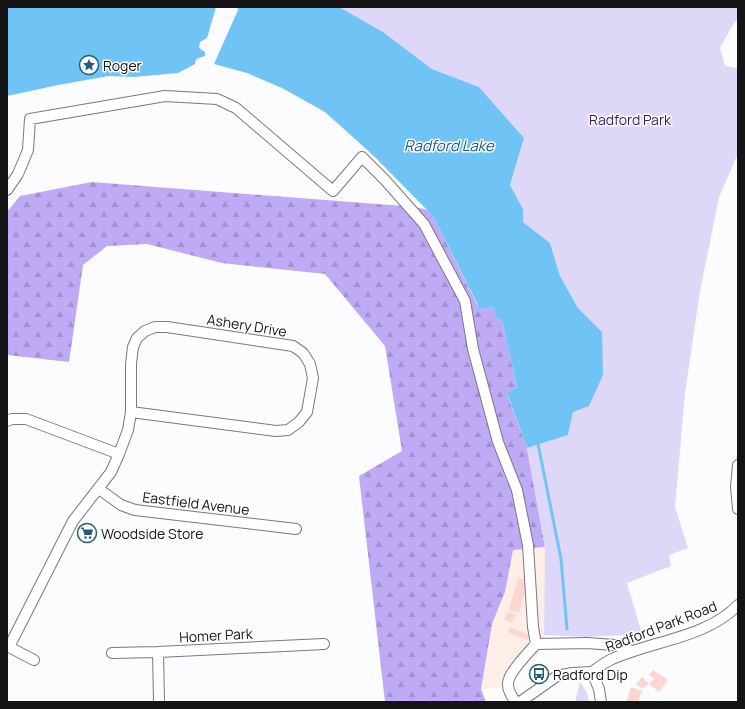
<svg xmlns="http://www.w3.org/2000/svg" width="745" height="709" font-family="Manrope,sans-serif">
  <defs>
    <pattern id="forest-firs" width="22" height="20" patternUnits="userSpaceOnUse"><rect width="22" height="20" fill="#beaaf5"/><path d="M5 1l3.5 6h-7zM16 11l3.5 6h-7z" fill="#a291d1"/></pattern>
  </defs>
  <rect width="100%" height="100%" fill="#fcfbfd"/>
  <path fill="#fdeee7" d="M545,547L544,644H536L508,688L481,689L492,624L505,592L513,550Z"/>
  <path fill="url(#forest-firs)" d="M92,182L416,207L427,210L434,218L477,304L478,310L493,307L495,316L502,321L517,387L507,394L527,448L545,547L513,550L505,592L492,624L481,689L486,702H385L359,476L402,451L385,346L325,274L222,263L147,244L107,246L83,265L69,362L7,355V212L20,196Z"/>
  <path fill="#dfd7f7" d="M337,7H738V20L734,23L720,48L725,66L738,68V157L736,158L719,197L700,291L685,393L675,507L688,548L669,555L671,566L627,583L642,634L587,637L544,635L545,547L527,448L568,435L573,412L602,332L578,308L560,276L550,243L523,222V209L510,185L524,138L479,87L432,69L383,32Z
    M580,682L587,693L589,702H575Z"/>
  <path fill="#70c4f5" d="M7,7H216L207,38L200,42L199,48L205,52V56L196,59L195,64L178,73L134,77L109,76L58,85L7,96Z
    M237,7H339L383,32L432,69L479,87L524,138L510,185L523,209V222L550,243L560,276L578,308L602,332L603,375L589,406L573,412L568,435L527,448L507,393L517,387L502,321L495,316L493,307L478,310L477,303L434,218L427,210L374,156L325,112L282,88L247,73L214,64L238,10Z"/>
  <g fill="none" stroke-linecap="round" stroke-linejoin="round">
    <path stroke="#70c4f5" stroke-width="3" d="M538,444L561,559L567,629"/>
  </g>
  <path fill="#fcd7d2" d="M518,578L528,581L519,613L509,610Z
    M508,611L516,615L511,623L504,620Z
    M510,627L530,635L527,640L508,632Z
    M653,670L668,680L659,692L649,684L654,679L649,675Z
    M642,677L649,683L643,689L636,684Z
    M631,687L642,691L638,702H626Z"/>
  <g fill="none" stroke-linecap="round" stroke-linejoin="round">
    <defs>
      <path id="minor" d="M7,190L18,174L28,150L30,119L165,96L217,99L236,108L333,191L362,157L385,180L424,224L465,301L473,349L498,442L517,490L528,545L533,627L536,644
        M7,421L12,419H26L119,454
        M738,465L736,487L738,509
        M99,489L121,505L135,510L296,529
        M7,646L34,660
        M9,647L73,521L111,472L119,454L128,430L131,412V364L133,347L137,338L145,331L155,327H167L293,346L303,353L310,364L313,378L307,412L299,422L288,430L276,431L131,412
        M112,653L158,652
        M592,672C598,668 604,663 610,660C650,641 707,638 738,605
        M592,672L599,689L601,702
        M159,702L158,652L324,644
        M516,702C511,696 506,687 509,679C512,669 529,652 536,644L587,643L614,645L632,651
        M520,702L557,676L572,673L592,672"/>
    </defs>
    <use href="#minor" stroke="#7a7882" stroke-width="12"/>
    <use href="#minor" stroke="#fff" stroke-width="10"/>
  </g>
  <defs>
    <symbol id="sight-ring" viewBox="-11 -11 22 22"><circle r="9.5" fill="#fff" stroke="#225e76" stroke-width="1.5"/><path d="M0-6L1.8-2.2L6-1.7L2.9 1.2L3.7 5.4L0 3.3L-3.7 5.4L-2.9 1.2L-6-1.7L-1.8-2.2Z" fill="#225e76"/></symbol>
    <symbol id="supermarket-ring" viewBox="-11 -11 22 22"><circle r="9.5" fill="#fff" stroke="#225e76" stroke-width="1.5"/><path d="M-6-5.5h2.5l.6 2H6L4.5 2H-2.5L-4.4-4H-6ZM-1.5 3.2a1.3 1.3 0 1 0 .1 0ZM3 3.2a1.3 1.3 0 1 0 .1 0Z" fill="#225e76"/></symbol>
    <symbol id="bus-ring" viewBox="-11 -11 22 22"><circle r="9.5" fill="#fff" stroke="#225e76" stroke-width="1.5"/><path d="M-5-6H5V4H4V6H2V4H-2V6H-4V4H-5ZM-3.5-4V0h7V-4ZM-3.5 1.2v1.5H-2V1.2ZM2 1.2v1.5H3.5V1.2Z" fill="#225e76"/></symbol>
  </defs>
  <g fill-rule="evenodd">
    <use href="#sight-ring" x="78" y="54" width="22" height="22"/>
    <use href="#supermarket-ring" x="76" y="522" width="22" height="22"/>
    <use href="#bus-ring" x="528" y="663" width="22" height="22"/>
  </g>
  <g text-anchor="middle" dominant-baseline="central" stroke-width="3" stroke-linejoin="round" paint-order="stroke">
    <g font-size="14" fill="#141316" stroke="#fff" text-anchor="start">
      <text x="103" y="65">Roger</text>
      <text x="101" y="533">Woodside Store</text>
      <text x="553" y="674">Radford Dip</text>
    </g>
    <g font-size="14" fill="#3b176d" stroke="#fff">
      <text x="630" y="119">Radford Park</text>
    </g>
    <g font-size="14" fill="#141316" stroke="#fff">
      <text transform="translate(247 325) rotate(9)">Ashery Drive</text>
      <text transform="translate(196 503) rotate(7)">Eastfield Avenue</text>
      <text transform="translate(661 626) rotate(-21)">Radford Park Road</text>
      <text transform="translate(216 635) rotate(-3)">Homer Park</text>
    </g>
    <g font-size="15" font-style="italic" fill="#1b5a7b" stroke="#fff">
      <text x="449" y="145">Radford Lake</text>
    </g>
  </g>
  <rect width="745" height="709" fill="none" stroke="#141316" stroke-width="16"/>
</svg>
